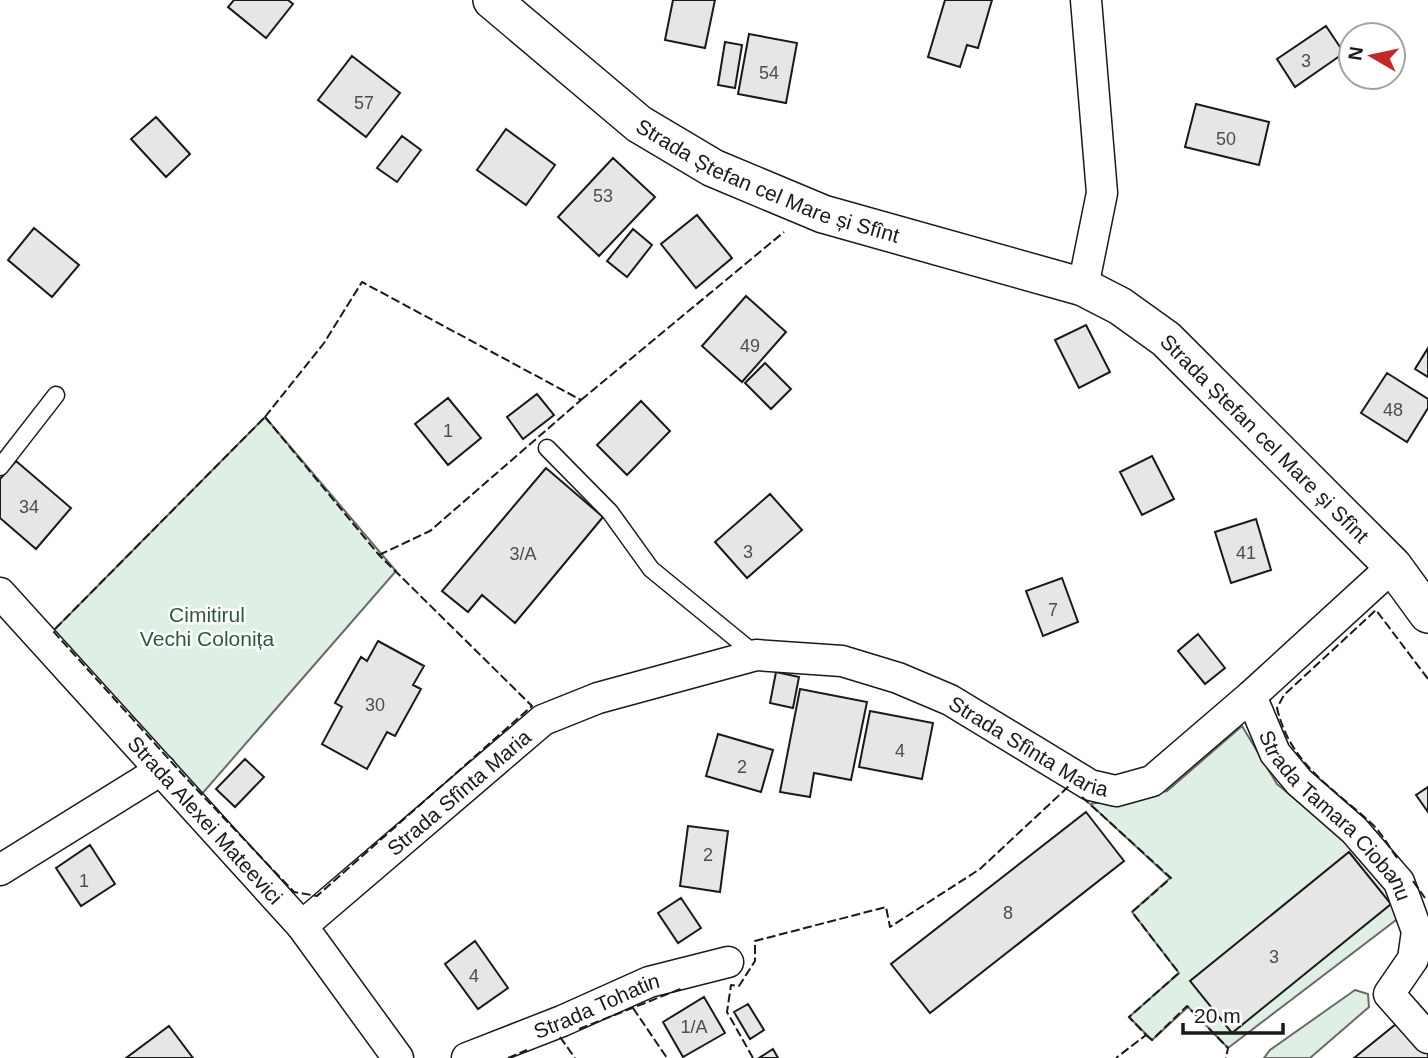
<svg xmlns="http://www.w3.org/2000/svg" width="1428" height="1058" font-family="Arial,sans-serif">
  <rect width="100%" height="100%" fill="#fff"/>
  <path fill="#e0efe3" stroke="#6a6a6a" stroke-width="2" d="M265,417L396,571L201,795L53,631Z
    M1242,726L1277,784L1355,848L1399,900L1400,917L1228,1048L1188,1007L1152,1040L1129,1017L1179,973L1132,912L1170,878L1090,804L1167,791Z
    M1355,990L1368,994L1369,1007L1310,1058H1264L1270,1050Z"/>
  <path fill="#e6e6e6" stroke="#1a1a1a" stroke-width="2" d="M234,0H288L293,4L266,38L228,7Z
    M673,0H715L705,48L665,40Z
    M945,0H992L978,48L967,45L960,67L928,57Z
    M1326,26L1344,53L1295,87L1277,59Z
    M749,34L797,43L786,103L738,94Z
    M725,42L742,45L735,88L718,85Z
    M352,56L400,93L366,137L318,100Z
    M1196,104L1269,122L1259,165L1185,147Z
    M156,117L190,154L166,177L131,139Z
    M506,129L555,165L526,205L477,170Z
    M402,136L421,150L397,182L377,168Z
    M613,158L655,197L599,256L558,217Z
    M697,215L732,258L696,288L661,244Z
    M34,228L79,265L52,297L8,260Z
    M633,229L652,245L627,277L607,261Z
    M746,296L786,332L742,382L702,346Z
    M1086,325L1110,372L1079,388L1055,340Z
    M1428,348V377L1415,369Z
    M765,363L791,389L771,409L745,383Z
    M1387,373L1428,399V408L1407,442L1361,413Z
    M537,394L554,415L523,439L507,417Z
    M448,398L481,438L448,465L415,424Z
    M641,401L670,431L627,475L597,445Z
    M1152,456L1174,499L1142,515L1120,472Z
    M16,461L71,508L36,549L0,518V479Z
    M546,468L603,517L515,623L482,595L468,612L442,591Z
    M770,494L802,530L747,578L715,542Z
    M1256,519L1271,570L1231,583L1215,532Z
    M1062,578L1078,622L1043,636L1026,591Z
    M1198,634L1225,668L1205,684L1178,651Z
    M378,641L424,666L413,685L421,689L395,736L387,732L367,769L322,744L342,707L335,703L361,657L367,661Z
    M776,672L799,677L793,708L770,703Z
    M800,689L867,702L851,780L814,773L810,797L780,792Z
    M870,711L933,723L922,779L859,767Z
    M718,734L773,750L761,792L706,776Z
    M245,759L264,777L235,807L216,789Z
    M1428,787V812L1416,795Z
    M1086,812L1124,861L930,1013L891,964Z
    M688,826L728,831L720,892L680,886Z
    M90,845L115,884L81,906L56,868Z
    M1349,852L1391,904L1232,1033L1190,981Z
    M681,898L701,928L678,943L658,913Z
    M475,941L508,988L478,1009L445,964Z
    M704,997L725,1033L683,1057L663,1022Z
    M748,1004L764,1030L750,1039L734,1012Z
    M1401,1020L1428,1053V1058H1354Z
    M169,1026L193,1058H126Z
    M773,1049L778,1058H759Z"/>
  <g fill="none" stroke-linecap="round" stroke-linejoin="round">
    <defs>
      <path id="service" d="M547,448L610,512L651,569L756,655
        M0,467L56,395"/>
      <g id="minor">
        <path d="M1083,287L1102,193L1086,0"/>
        <path id="s1" d="M0,593L302,926L398,1058"/>
        <path id="s2" d="M1251,696L1275,753L1299,782L1354,830L1399,882L1417,931L1413,959L1389,994L1428,1038"/>
        <path d="M0,870L161,770"/>
        <path id="s3" d="M302,926L543,720L598,698L756,655L842,661L898,678L950,700L1090,785L1116,791L1152,781L1251,696L1393,566"/>
        <path id="s4" d="M467,1058L562,1021L649,982L728,962"/>
      </g>
      <g id="tertiary">
        <path id="s5" d="M492,0L639,124L713,168L823,214L1083,287L1120,306L1166,339L1393,566L1428,614"/>
      </g>
    </defs>
    <use href="#service" stroke="#1a1a1a" stroke-width="19"/>
    <use href="#minor" stroke="#1a1a1a" stroke-width="33"/>
    <use href="#tertiary" stroke="#1a1a1a" stroke-width="40"/>
    <use href="#service" stroke="#fff" stroke-width="16"/>
    <use href="#minor" stroke="#fff" stroke-width="30"/>
    <use href="#tertiary" stroke="#fff" stroke-width="37"/>
    <path stroke="#1a1a1a" stroke-width="2" stroke-dasharray="9 3.5" stroke-linecap="butt" d="M581,400L784,232
      M265,417L379,555L532,706L317,896L294,892L185,777L53,631Z
      M265,417L324,343L362,282L581,400L430,531L379,555
      M1082,797L1171,878L1132,912L1179,973L1129,1017L1146,1035L1116,1058
      M1397,858C1389,847 1382,833 1371,823C1332,787 1290,764 1277,708L1284,695L1376,610L1428,679
      M1413,881L1425,898
      M633,1008L667,1058
      M579,1029L683,988
      M1146,1035L1152,1040L1187,1006L1228,1048L1226,1058
      M560,1037L575,1058
      M508,1058L527,1050
      M753,1058L727,1012L731,985L739,986L755,961V941L886,907L890,927L980,869L1069,786"/>
  </g>
  <g text-anchor="middle" dominant-baseline="central" stroke-width="5" stroke-linejoin="round" paint-order="stroke">
    <g font-size="18" fill="#4d4d4d">
      <text x="1306" y="61">3</text>
      <text x="769" y="73">54</text>
      <text x="364" y="103">57</text>
      <text x="1226" y="139">50</text>
      <text x="603" y="196">53</text>
      <text x="750" y="346">49</text>
      <text x="1393" y="410">48</text>
      <text x="448" y="431">1</text>
      <text x="29" y="507">34</text>
      <text x="748" y="552">3</text>
      <text x="1246" y="553">41</text>
      <text x="523" y="554">3/A</text>
      <text x="1053" y="610">7</text>
      <text x="375" y="705">30</text>
      <text x="900" y="751">4</text>
      <text x="742" y="767">2</text>
      <text x="708" y="855">2</text>
      <text x="84" y="881">1</text>
      <text x="1008" y="913">8</text>
      <text x="1274" y="957">3</text>
      <text x="474" y="976">4</text>
      <text x="694" y="1027">1/A</text>
    </g>
    <g font-size="21" fill="#1a1a1a" stroke="#fff">
      <text stroke="none"><textPath href="#s5" startOffset="334">Strada Ștefan cel Mare și Sfînt</textPath></text>
      <text stroke="none"><textPath href="#s5" startOffset="906">Strada Ștefan cel Mare și Sfînt</textPath></text>
      <text stroke="none"><textPath href="#s3" startOffset="833">Strada Sfînta Maria</textPath></text>
      <text stroke="none"><textPath href="#s3" startOffset="206">Strada Sfînta Maria</textPath></text>
      <text stroke="none"><textPath href="#s2" startOffset="149">Strada Tamara Ciobanu</textPath></text>
      <text stroke="none"><textPath href="#s1" startOffset="306">Strada Alexei Mateevici</textPath></text>
      <text stroke="none"><textPath href="#s4" startOffset="140">Strada Tohatin</textPath></text>
    </g>
    <g font-size="21" fill="#2b5a34" stroke="#fff">
      <text x="207" y="614">Cimitirul<tspan x="207" dy="24">Vechi Colonița</tspan></text>
    </g>
  </g>
  <g transform="translate(1372 56) rotate(279)"><circle r="33" fill="#ffffff" stroke="#a3a3a3" stroke-width="2"/>
  <path d="M0-5L12 26L0 18L-12 26Z" fill="#c62828"/>
  <text y="-10" font-size="19" font-weight="bold" text-anchor="middle" fill="#1a1a1a">N</text>
  </g>
  <path d="M1183 1023v10h100v-10" fill="none" stroke="#1a1a1a" stroke-width="3.5"/>
  <text x="1194" y="1023" font-size="21" fill="#1a1a1a" stroke="#ffffff" stroke-width="5" paint-order="stroke">20 m</text>
</svg>
